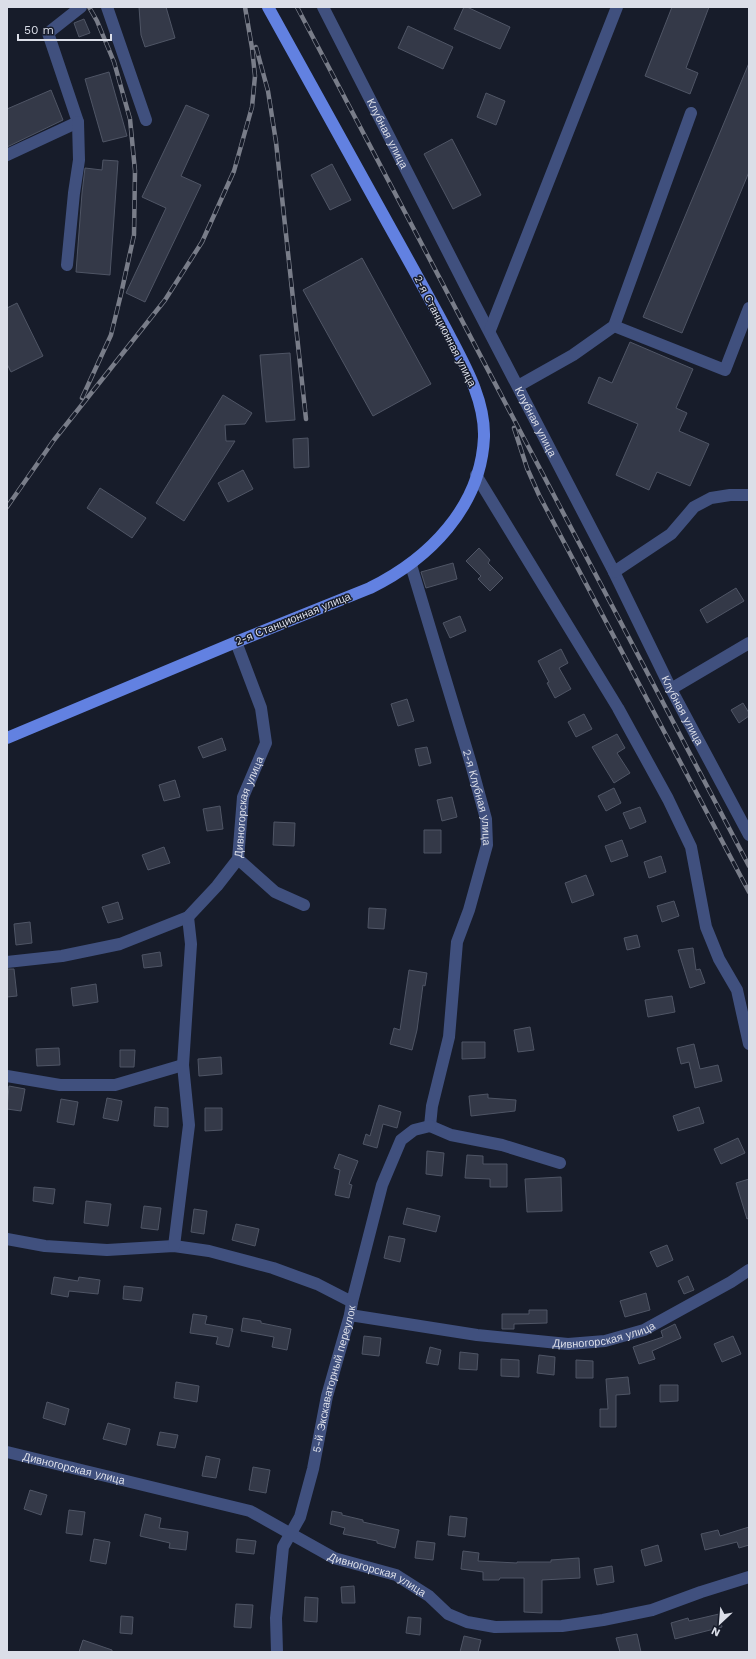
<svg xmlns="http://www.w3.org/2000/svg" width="756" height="1659" font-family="'Work Sans',sans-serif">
  <rect width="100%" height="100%" fill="#171c2a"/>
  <path fill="#343948" stroke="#4f5565" d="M139,7H166L175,38L145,47L141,35Z
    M464,7H467L510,27L500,49L454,29Z
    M672,7H709L686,68L698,73L690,94L645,76Z
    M84,19L90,33L79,37L74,23Z
    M408,26L453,47L443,69L398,48Z
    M749,63V172L682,333L643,317Z
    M109,72L127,136L103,142L85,79Z
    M51,90L63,120L7,147V109Z
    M486,93L505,101L496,125L477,117Z
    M186,105L209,115L181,176L201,185L145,302L126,293L166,208L142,197Z
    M452,139L481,195L453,209L424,154Z
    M103,160L118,161L110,275L76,272L82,193L85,168L102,170Z
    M332,164L351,200L330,210L311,175Z
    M362,258L431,384L373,416L303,290Z
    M17,303L43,356L11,372L7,364V308Z
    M630,342L693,369L676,408L687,413L679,431L709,444L690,486L657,472L649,490L616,475L638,424L588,403L599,377L612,383Z
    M290,353L295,420L266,422L260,355Z
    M223,395L252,413L245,424L225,425L226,441H235L184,521L156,503Z
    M308,438L309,467L294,468L293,439Z
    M243,470L253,489L228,502L218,483Z
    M100,488L146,518L132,538L87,508Z
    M479,548L490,560L488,563L503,578L490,591L478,579L481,576L466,561Z
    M453,563L457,579L426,588L421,572Z
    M736,588L744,601L707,623L700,610Z
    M460,616L466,631L450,638L443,623Z
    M561,649L568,663L559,668L571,689L555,698L547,683L549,682L538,661Z
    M407,699L414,721L398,726L391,704Z
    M743,703L749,713V716L739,723L731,710Z
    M584,714L592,729L576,737L568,722Z
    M617,734L625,748L617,753L630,773L614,783L592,747Z
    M222,738L226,750L203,758L198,747Z
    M427,747L431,763L419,766L415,749Z
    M175,780L180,797L164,801L159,785Z
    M614,788L621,803L606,811L598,796Z
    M452,797L457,817L442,821L437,800Z
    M220,806L223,829L207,831L203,809Z
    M640,807L646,822L630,829L623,813Z
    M274,822L295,823L294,846L273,845Z
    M424,830H441V853H424Z
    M622,840L628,856L611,862L605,846Z
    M164,847L170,863L148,870L142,855Z
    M661,856L666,872L649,878L644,862Z
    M586,875L594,895L572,903L565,883Z
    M674,901L679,916L662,922L657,906Z
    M118,902L123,919L108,923L102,907Z
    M369,908L386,909L384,929L368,928Z
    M30,922L32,943L16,945L14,924Z
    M637,935L640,947L627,950L624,938Z
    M693,948L696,970L700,969L705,983L690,988L678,950Z
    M160,952L162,966L144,968L142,955Z
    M7,969H14L17,996L7,997Z
    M409,970L427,973L425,986L423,985L417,1030L412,1050L390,1044L394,1028L400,1030Z
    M96,984L98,1002L73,1006L71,988Z
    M672,996L675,1012L648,1017L645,1000Z
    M530,1027L534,1050L518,1052L514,1030Z
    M462,1042H485V1058L462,1059Z
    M694,1044L700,1069L718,1065L722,1081L695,1088L689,1062L681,1064L677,1048Z
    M59,1048L60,1065L37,1066L36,1049Z
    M120,1050H135L134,1067H120Z
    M221,1057L222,1074L199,1076L198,1059Z
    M9,1086L25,1089L21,1111L7,1109Z
    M488,1094V1098L516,1100L515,1111L471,1116L469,1096Z
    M107,1098L122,1101L118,1121L103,1118Z
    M61,1099L78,1102L74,1125L57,1122Z
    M379,1105L401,1112L397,1128L383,1124L377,1148L363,1144L366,1134L370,1136Z
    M155,1107L168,1108V1127L154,1126Z
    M699,1107L704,1123L678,1131L673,1116Z
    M205,1108H222V1130L205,1131Z
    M738,1138L745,1153L721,1164L714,1149Z
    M427,1151L444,1153L442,1176L426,1174Z
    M339,1154L358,1161L349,1184L352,1185L349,1198L335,1195L340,1170L334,1168Z
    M467,1155L483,1156V1164H507V1187H490V1179L465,1178Z
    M561,1177L562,1211L527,1212L525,1179Z
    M749,1179V1218L747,1219L736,1183Z
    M34,1187L55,1189L53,1204L33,1201Z
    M86,1201L111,1204L108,1226L84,1223Z
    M144,1206L161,1208L158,1230L141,1228Z
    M407,1208L440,1216L436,1232L403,1224Z
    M194,1209L207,1211L204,1234L191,1232Z
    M236,1224L259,1229L255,1246L232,1240Z
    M389,1236L405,1239L400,1262L384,1258Z
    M667,1245L673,1260L657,1267L650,1252Z
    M688,1276L694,1290L684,1294L678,1281Z
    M54,1277L78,1281L79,1277L100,1280L98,1294L69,1291L68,1297L51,1294Z
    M124,1286L143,1288L141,1301L123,1299Z
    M646,1293L650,1310L625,1317L620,1301Z
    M529,1310H547V1323L514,1324V1329H502V1314H529Z
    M193,1314L207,1316L205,1324L233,1329L229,1347L216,1344L218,1337L190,1333Z
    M243,1318L261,1321V1323L291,1329L287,1350L272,1347L274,1337L241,1331Z
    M675,1324L681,1338L652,1351L655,1359L639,1364L633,1347L663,1337L661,1331Z
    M364,1336L381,1338L379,1356L362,1354Z
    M733,1336L741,1354L722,1362L714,1344Z
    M430,1347L441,1350L438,1365L426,1363Z
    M460,1352L478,1354L477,1370L459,1369Z
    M539,1355L555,1357L554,1375L537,1373Z
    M501,1359L519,1360V1377L501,1376Z
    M576,1360L593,1361V1378H576Z
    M628,1377L630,1394L616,1395V1427H600V1409H608L606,1379Z
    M176,1382L199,1386L197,1402L174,1398Z
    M660,1385H678V1401L660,1402Z
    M47,1402L69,1409L65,1425L43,1418Z
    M108,1423L130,1429L126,1445L103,1439Z
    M160,1432L178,1435L175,1448L157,1445Z
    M206,1456L220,1459L216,1478L202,1476Z
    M253,1467L270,1470L266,1493L249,1490Z
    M30,1490L47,1495L41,1515L24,1509Z
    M69,1510L85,1512L82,1535L66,1533Z
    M332,1511L342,1513V1515L363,1520V1522L399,1530L395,1548L377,1543V1541L343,1534L345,1528L330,1524Z
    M145,1514L161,1518L159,1528L188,1532L186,1550L169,1548L170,1543L140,1536Z
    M450,1516L467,1518L465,1537L448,1535Z
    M749,1527V1545L739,1548L737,1542L705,1550L701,1534L718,1530L720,1536Z
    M94,1539L110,1542L106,1564L90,1561Z
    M237,1539L256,1541L254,1554L236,1552Z
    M417,1541L435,1543L433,1560L415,1558Z
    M658,1545L662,1561L645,1566L641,1550Z
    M463,1551L479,1553L478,1561L517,1563V1562H551V1560L579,1558L580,1578L542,1580V1613L524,1612V1578H500L499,1580H483V1572L461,1569Z
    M612,1566L614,1582L597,1585L594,1569Z
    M354,1586L355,1603H342L341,1587Z
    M305,1597L318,1598L317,1622L304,1621Z
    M236,1604L253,1605L251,1628L234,1627Z
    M719,1614L722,1627L675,1639L671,1623L688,1618L689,1621Z
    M121,1616L133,1617L132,1634L120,1633Z
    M408,1617L421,1618L420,1635L406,1633Z
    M637,1634L641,1652H620L616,1638Z
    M464,1636L481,1640L478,1652H460Z
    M83,1640L112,1650V1652H79Z"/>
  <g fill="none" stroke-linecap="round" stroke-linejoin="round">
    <g stroke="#40507e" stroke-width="12">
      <path d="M107,7L146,120"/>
      <path id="s1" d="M323,7L469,293L614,572L671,689L749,835"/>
      <path d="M7,155L78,122L48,33L81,7"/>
      <path d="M67,265L74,193L79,160L78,122"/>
      <path d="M614,326L725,370L749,308"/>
      <path d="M490,330L617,7"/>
      <path d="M518,386L573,355L614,326L691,113"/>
      <path d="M476,475L618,708L668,799L691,847L706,927L719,959L737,990L749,1044"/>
      <path id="s2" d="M411,565L471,764L486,819L487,845L469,910L457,942L449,1037L432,1106L430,1126"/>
      <path d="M614,572L671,534L694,507L711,498L730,495H749"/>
      <path d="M671,689L749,643"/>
      <path d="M238,859L275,892L304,905"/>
      <path id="s3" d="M7,962L62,956L120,944L188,917L217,886L238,859L243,797L266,743L261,708L236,642"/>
      <path d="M7,1076L60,1085H115L183,1065"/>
      <path d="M430,1126L451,1135L502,1145L560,1163"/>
      <path d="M7,1239L45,1246L107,1250L174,1246L209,1251L273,1268L317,1284L352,1302"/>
      <path d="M174,1246L189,1125L183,1065L191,944L188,917"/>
      <path id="s4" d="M350,1315L477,1335L568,1344L605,1341L644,1330L731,1282L749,1270"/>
      <path id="s5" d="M7,1452L250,1511L334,1558L396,1575L429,1596L448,1614L467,1622L495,1627L562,1626L603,1620L652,1610L701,1592L749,1577"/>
      <path id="s6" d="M277,1652L276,1618L283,1547L300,1517L313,1469L327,1396L350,1315L352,1302L382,1185L401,1140L414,1130L430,1126"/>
    </g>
    <path stroke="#6281e1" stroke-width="12" d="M7,738L236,642L370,588C429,559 481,507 484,437C485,399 464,364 447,331C429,297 410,263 391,229C350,155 309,81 268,7"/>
    <defs>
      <path id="rail" d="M297,7L749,866
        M256,47L268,91L276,142L306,419
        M82,398L111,335L121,294L134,235L135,171L130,119L114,62L97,21L89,7
        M514,428L527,468L539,495L749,892
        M7,507L54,440L165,300L202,242L234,171L252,107L255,76L252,48L245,7"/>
    </defs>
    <use href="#rail" stroke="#797d89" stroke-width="4.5"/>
    <use href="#rail" stroke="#171c2a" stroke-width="3" stroke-dasharray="9" stroke-linecap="butt"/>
  </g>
  <g text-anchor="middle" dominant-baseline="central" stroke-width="3" stroke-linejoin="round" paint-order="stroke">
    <g font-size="11" fill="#dbdee8" stroke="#171c2a">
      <text stroke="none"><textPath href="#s1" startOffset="142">Клубная улица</textPath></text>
      <text transform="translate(445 331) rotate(63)">2-я Станционная улица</text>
      <text stroke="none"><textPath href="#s1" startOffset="466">Клубная улица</textPath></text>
      <text transform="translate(293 619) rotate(-22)">2-я Станционная улица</text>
      <text stroke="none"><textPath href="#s1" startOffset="790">Клубная улица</textPath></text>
      <text stroke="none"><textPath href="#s2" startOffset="242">2-я Клубная улица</textPath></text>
      <text stroke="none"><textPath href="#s3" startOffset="318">Дивногорская улица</textPath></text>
      <text stroke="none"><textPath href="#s4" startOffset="257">Дивногорская улица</textPath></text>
      <text stroke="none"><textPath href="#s6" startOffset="282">5-й Экскаваторный переулок</textPath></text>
      <text stroke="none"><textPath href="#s5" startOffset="69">Дивногорская улица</textPath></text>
      <text stroke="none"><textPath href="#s5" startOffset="393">Дивногорская улица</textPath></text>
    </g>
  </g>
  <rect width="756" height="1659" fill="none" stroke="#dbdee8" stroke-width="16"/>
  <g transform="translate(720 1623) rotate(206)" stroke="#171c2a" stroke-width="3" paint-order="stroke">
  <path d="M0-3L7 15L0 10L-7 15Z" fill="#dbdee8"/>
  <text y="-6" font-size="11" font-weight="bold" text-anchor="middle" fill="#dbdee8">N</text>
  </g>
  <path d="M18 34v6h93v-6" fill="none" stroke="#dbdee8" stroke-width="2"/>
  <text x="24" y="34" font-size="12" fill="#dbdee8" stroke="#171c2a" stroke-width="3" paint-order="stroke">50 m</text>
</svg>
